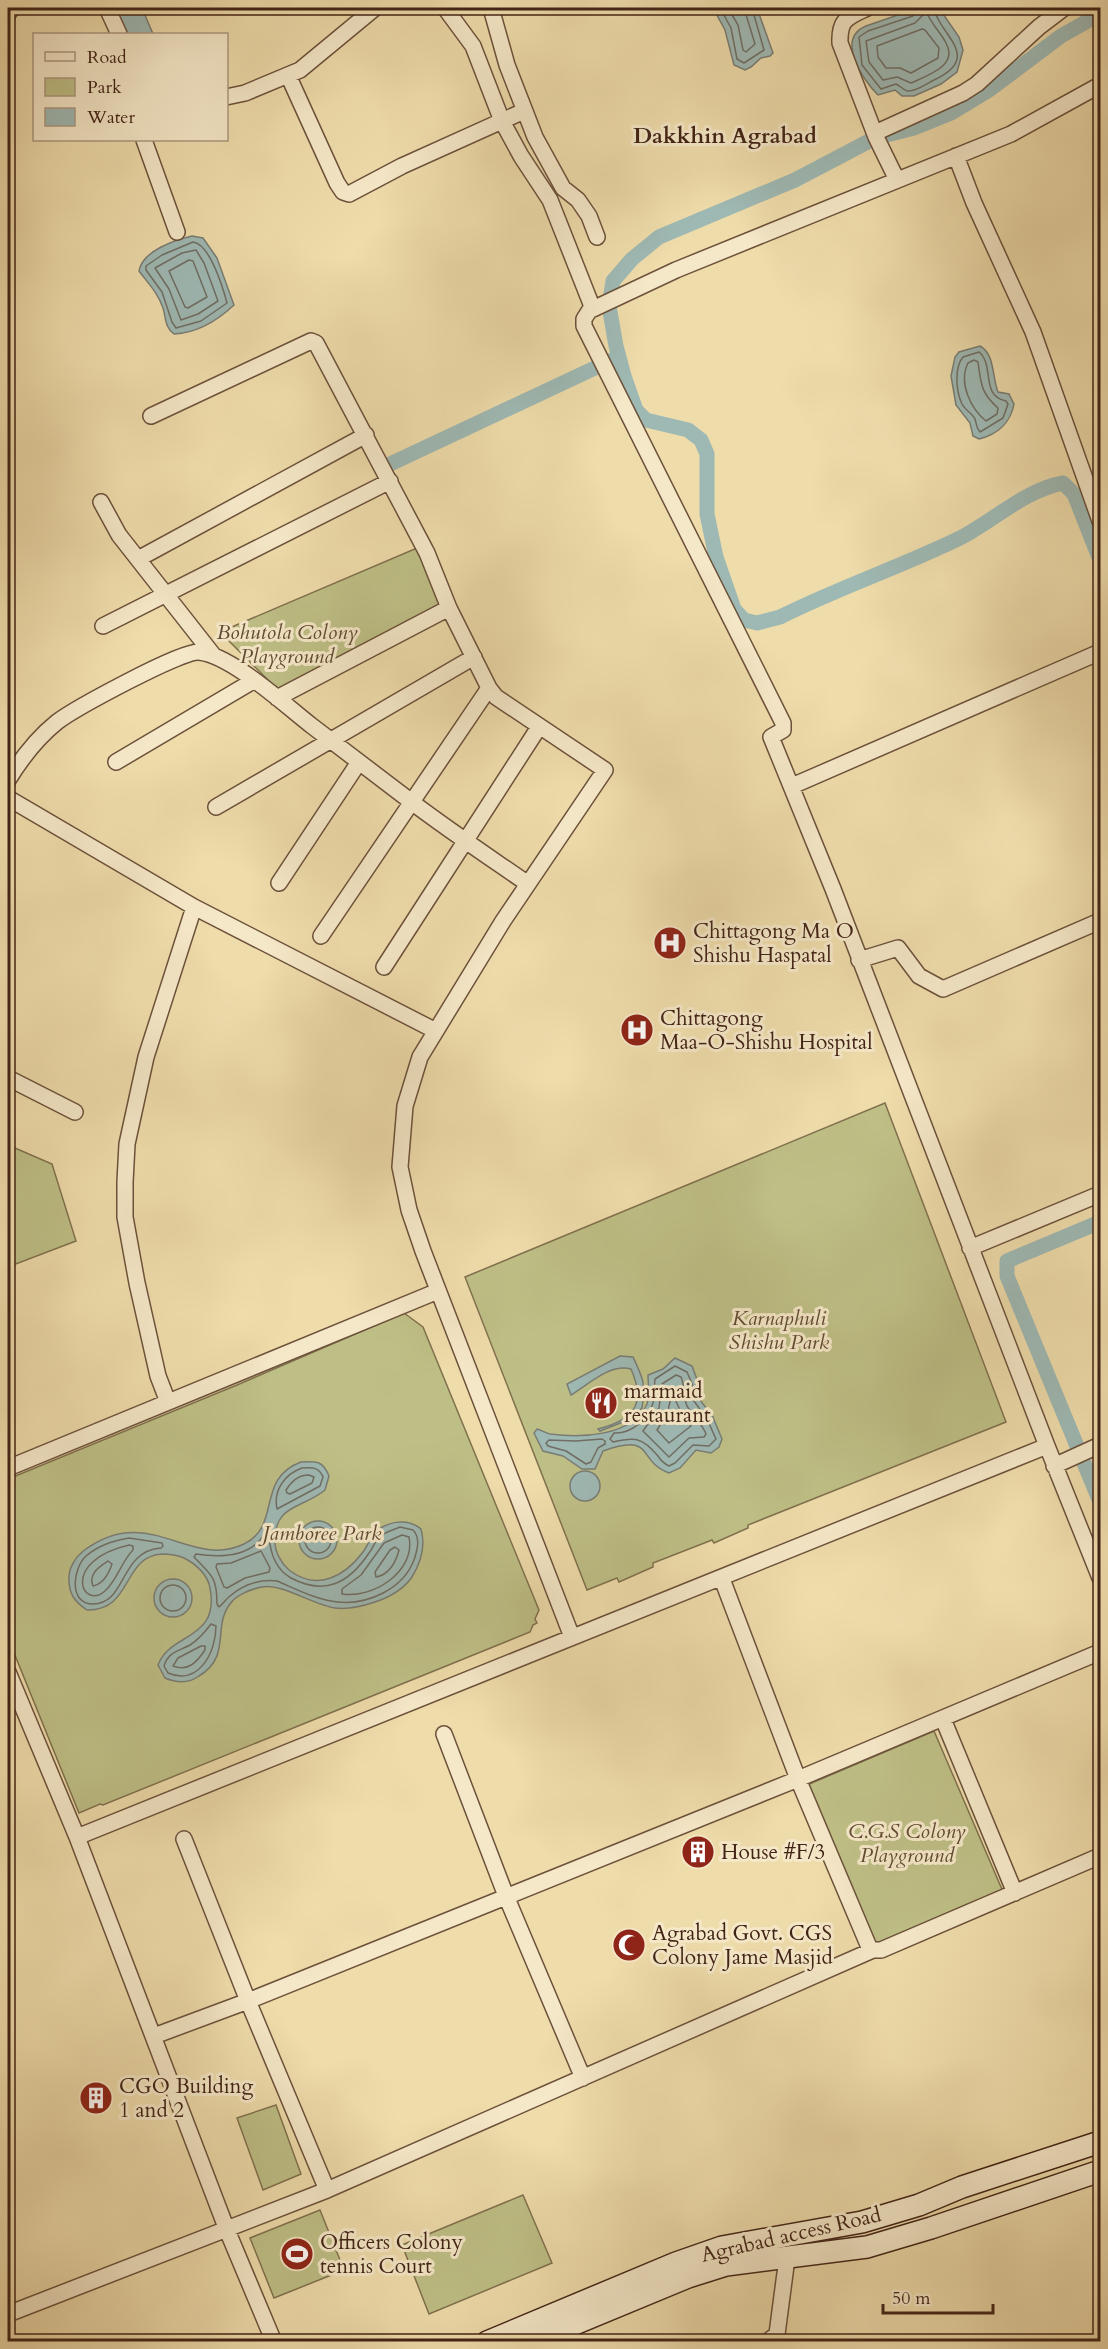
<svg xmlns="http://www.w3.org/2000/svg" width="1108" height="2349" font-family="Cardo,serif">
  <rect width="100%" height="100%" fill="#efdcab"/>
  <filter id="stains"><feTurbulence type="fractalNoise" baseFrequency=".00333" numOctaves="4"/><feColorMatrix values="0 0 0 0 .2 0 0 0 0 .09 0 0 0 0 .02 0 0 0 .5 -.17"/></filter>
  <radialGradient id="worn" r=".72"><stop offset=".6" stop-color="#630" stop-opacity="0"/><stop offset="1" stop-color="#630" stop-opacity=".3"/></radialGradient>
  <path fill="#bebf86" stroke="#80714e" stroke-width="1.5" d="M417,548L441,606L278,690L220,632Z
    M885,1103L1006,1422L748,1525V1528L714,1543L712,1540L653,1563V1567L619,1582L617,1578L587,1590L465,1277Z
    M8,1145L52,1164L76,1241L8,1267Z
    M404,1313L423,1327L539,1610L535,1619L537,1623L533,1625L530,1632L103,1805L100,1804L79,1813L8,1638V1479L237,1385Z
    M934,1731L1007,1901L880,1955L807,1785Z
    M276,2105L301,2174L263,2190L237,2118Z
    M523,2195L552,2263L429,2314L402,2245Z
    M320,2210L344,2270L274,2298L250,2238Z"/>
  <path fill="#9eb9b4" stroke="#797d75" stroke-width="1.5" d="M112,8H142L153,34H123Z
    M713,8H757L773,53L770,56L761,58L751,67L745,70L734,65L725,30Z
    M918,8H939L959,37L963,50L957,72L941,84L914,96H902L895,90L878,95C863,80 835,39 866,26Z
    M192,236L203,238L217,258L234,305C218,320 197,333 174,334C165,328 166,318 163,308C158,293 148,283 139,271C142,251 175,240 192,236Z
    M980,346C995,354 992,377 998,392L1009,394L1014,404C1011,422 998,434 979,439L973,436L970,423L956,405L951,376L955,357L959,352Z
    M620,1356L633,1357C643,1378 646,1384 642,1408L628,1420L600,1431L598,1429C633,1420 647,1405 631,1369C610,1363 588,1385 571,1395L567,1384Z
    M675,1358L692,1366L699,1385V1399L712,1415L722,1439L719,1447L711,1453L696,1450L680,1468L669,1473C636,1461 656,1432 603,1451L595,1469H582L563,1456L543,1451L534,1433L537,1429C541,1430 545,1433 550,1434C580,1438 632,1437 647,1404C650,1395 648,1384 648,1375L663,1369Z
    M301,1462C317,1461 323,1461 329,1476L325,1490C302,1509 274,1504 275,1542C275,1552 281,1563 289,1570C317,1592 345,1576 363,1552C367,1547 369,1541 372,1536C384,1521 407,1517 421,1529C426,1546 421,1562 412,1577C403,1590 390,1597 375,1602C363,1606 349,1610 335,1608C313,1605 282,1583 262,1587C251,1589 236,1595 230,1604C212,1627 232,1656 199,1676C188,1684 177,1683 165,1678L158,1665C170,1632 220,1641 210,1588C208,1575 196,1564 184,1558C177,1555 169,1554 162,1554C122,1556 133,1611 87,1610C75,1602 69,1594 69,1580C68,1568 76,1556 86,1549C150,1503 190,1570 244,1544C282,1526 255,1479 301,1462Z
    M570 1486a15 15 0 1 1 30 0a15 15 0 1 1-30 0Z
    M299 1540a19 19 0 1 1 38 0a19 19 0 1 1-38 0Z
    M154 1598a19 19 0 1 1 38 0a19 19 0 1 1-38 0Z"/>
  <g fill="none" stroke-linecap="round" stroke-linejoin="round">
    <path stroke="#706e65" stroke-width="1.5" d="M720,8L731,28L737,59L744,63L764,50L752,8
      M728,8L738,25L743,50L746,52L755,44L744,8
      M917,8L913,16L868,31L859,37L862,65L881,89L896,84C900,86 905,91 908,91C915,92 928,83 934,80C985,57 937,33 934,8
      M924,14L928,15C933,26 941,33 946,43C959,66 926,76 911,83L897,77L883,80L869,62L866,41L915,23Z
      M922,29L925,30L939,48L938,58L911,73L900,68H886L878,57L877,46Z
      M193,242C210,244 223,288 227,303L201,321L176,328L172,322L162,292L146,270V266L162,255Z
      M196,250L204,263L218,301L198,314L181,320L169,289L155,268L182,253Z
      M189,260L193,261L207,297L188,308L185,307L169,271Z
      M979,352C995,365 980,396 1006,401L1008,404L1003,418L980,432C976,428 977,425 975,419C972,413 965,410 962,404C956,391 954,368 963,357Z
      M974,360L978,362C981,384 981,393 998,408L997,414L986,421C971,409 958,383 968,363Z
      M675,1366L687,1372L693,1386L694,1401L707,1419L716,1439L709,1446L693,1445L675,1463L669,1466C663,1463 661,1461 658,1456C642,1437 635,1437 613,1442L610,1439L614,1433C631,1434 649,1419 653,1403C655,1395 654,1387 655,1379Z
      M676,1375L681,1377C685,1386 683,1397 687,1406C693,1416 702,1423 706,1434L704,1437L689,1438L669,1457L643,1431L659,1408L662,1384Z
      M674,1397L680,1410L691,1426L669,1443L657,1430L667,1414L671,1398Z
      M602,1439L605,1441V1444L598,1448L591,1462L586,1464L566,1451L548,1446L546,1443L549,1440L576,1441Z
      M302,1468C312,1467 319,1467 323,1477L320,1486L277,1509C273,1490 285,1474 302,1468Z
      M309,1475L314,1477L312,1483L290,1494L287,1493L286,1490C292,1481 298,1475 309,1475Z
      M400,1527L413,1530C421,1538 417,1551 414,1560C403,1589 368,1605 338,1602C317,1600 296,1589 277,1581C259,1579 243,1585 230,1596C225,1600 223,1604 219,1607L217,1604C217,1576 211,1575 194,1557L196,1554C216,1557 241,1558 257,1543C261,1540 262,1536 267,1533L269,1535C270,1553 275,1569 291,1578C325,1596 349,1583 369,1553C373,1548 375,1541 379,1537C385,1532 393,1530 400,1527Z
      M305 1540a13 13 0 1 1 26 0a13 13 0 1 1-26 0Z
      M402,1535L409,1537C416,1572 372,1599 342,1594V1589L361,1575L384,1543Z
      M129,1538L162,1543L163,1546L161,1548C119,1551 127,1604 93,1604C68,1604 73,1568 86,1556C99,1545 113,1541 129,1538Z
      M129,1545L133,1546V1550C121,1562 118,1579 105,1591C82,1611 60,1561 129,1545Z
      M395,1547L399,1550C396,1562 389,1575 376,1577L375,1572L390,1550Z
      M261,1551L270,1568L269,1572L245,1578L227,1588L224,1587L216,1567L217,1564L231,1563Z
      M108,1561L112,1564C109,1573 103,1584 93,1586C88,1574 99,1567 108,1561Z
      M160 1598a13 13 0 1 1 26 0a13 13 0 1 1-26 0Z
      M211,1624L216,1626C216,1652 199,1686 168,1673L164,1666C168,1652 179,1651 190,1645C198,1640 205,1632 211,1624Z
      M201,1646H205V1650C197,1662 188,1672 173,1666L178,1658Z"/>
    <path stroke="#9eb9b4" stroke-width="15" d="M1100,14L1061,36L989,90L951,113L914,128L875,138L795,180L659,237L632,259L613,281L609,306L616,346L624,376L636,410L646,420L688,430L701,440L707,454V514L716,557L734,609L744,620L757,623L780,617C838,588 900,567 958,539C992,522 1025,490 1063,483L1074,494L1100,560
      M388,465L614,359
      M1100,1222L1007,1261V1276L1100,1502"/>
    <defs>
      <path id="minor" d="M107,8L119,34
        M445,8L473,46L502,121L521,156L550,200L593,309L676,270L1011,134L1100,85
        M491,8L507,65L535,137L563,188L578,200L589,216L597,237
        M867,8C848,17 839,19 840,43L876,137L897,180
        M8,14L12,8
        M288,75L337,183L343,192L349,194L402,166L524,111
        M226,97L245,93L300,70L375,8
        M875,133L963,93L977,84L1039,27L1064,8
        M144,140L177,232
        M956,156L974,203L1033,332L1100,521
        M591,308L584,319V326L783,723V730L771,737L833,889L1047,1446L1100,1578
        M151,416L311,341L316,343L427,553L449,608L277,698
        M101,502L119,535L214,656
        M138,559L366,435
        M449,608L489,688L496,697L605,770L503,921L420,1057L405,1106L400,1167L409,1210L423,1251L572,1637
        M103,626L390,481
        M116,762L253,681
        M8,780C21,759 37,738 57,722C74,709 182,650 199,652C231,655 285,705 312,726C345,751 379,777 413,803C450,831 489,857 528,884
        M792,786L1100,652
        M8,798L194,907L436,1031
        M216,807L474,657
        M279,883L359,762
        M321,936L489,688
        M859,960L898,948L919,976L943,989L1100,921
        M384,967L539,727
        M8,1078L75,1112
        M970,1248L1100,1194
        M168,1402L158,1376L137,1283L125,1217V1182L127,1144L146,1057L194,907
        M1054,1466L1100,1445
        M8,1468L438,1291
        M722,1579L798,1779L1100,1652
        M8,1672L77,1837L227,2230L274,2342
        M943,1719L1015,1893
        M444,1734L506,1896L583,2078
        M77,1837L1047,1446
        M154,2036L248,2001L184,1839
        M327,2190L248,2001L798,1779L869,1947L873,1950
        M8,2314L327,2190L873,1950H881L1100,1856
        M767,2342L777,2334L787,2258"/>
      <path id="secondary" d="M487,2342L676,2263L722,2247L862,2222L919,2205L962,2187L1100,2142
        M531,2342L688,2277L726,2265L867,2247L931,2228L1100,2171"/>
    </defs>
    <use href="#minor" stroke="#6c513b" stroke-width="18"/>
    <use href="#secondary" stroke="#412316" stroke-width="24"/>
    <use href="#minor" stroke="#f5e8c8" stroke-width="15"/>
    <use href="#secondary" stroke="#f5e8c8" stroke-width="21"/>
  </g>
  <defs>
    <symbol id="hospital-disc" viewBox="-11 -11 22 22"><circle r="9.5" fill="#8f2418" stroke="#f5e8c8"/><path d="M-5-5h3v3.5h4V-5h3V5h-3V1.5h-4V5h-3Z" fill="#fff"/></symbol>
    <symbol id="restaurant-disc" viewBox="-11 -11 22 22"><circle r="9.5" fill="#8f2418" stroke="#f5e8c8"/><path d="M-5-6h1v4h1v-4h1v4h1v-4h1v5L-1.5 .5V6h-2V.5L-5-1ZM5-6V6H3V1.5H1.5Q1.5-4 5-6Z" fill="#fff"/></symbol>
    <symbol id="building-disc" viewBox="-11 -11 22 22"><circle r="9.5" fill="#8f2418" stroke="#f5e8c8"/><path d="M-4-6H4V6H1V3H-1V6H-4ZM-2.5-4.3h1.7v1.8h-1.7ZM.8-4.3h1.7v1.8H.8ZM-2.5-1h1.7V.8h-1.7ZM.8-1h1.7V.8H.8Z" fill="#fff"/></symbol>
    <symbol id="mosque-disc" viewBox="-11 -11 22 22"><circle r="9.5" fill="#8f2418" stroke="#f5e8c8"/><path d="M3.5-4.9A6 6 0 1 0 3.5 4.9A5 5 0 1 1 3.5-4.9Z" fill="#fff"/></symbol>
    <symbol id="stadium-disc" viewBox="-11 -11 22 22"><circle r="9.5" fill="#8f2418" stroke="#f5e8c8"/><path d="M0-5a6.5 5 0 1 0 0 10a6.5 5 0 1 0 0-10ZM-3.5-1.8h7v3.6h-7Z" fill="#fff"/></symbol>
  </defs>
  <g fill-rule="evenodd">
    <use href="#hospital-disc" x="651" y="924" width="38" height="38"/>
    <use href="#hospital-disc" x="618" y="1011" width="38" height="38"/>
    <use href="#restaurant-disc" x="582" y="1384" width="38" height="38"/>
    <use href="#building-disc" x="679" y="1833" width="38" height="38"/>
    <use href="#mosque-disc" x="610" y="1926" width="38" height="38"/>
    <use href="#building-disc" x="77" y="2079" width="38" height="38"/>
    <use href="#stadium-disc" x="278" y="2235" width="38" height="38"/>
  </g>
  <g text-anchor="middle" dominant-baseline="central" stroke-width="6" stroke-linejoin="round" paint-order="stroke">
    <g font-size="21" font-style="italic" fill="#604a32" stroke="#f5e8c8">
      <text x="287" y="632">Bohutola Colony<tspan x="287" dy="24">Playground</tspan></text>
      <text x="779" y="1318">Karnaphuli<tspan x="779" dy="24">Shishu Park</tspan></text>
      <text x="322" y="1533">Jamboree Park</text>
      <text x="907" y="1831">C.G.S Colony<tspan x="907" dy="24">Playground</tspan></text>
    </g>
    <g font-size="21" fill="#412316" stroke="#f5e8c8" text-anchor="start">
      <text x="693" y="931">Chittagong Ma O<tspan x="693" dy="24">Shishu Haspatal</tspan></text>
      <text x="660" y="1018">Chittagong<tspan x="660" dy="24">Maa-O-Shishu Hospital</tspan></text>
      <text x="624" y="1391">marmaid<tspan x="624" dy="24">restaurant</tspan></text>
      <text x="721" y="1852">House #F/3</text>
      <text x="652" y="1933">Agrabad Govt. CGS<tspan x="652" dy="24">Colony Jame Masjid</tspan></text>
      <text x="119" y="2086">CGO Building<tspan x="119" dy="24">1 and 2</tspan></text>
      <text x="320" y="2242">Officers Colony<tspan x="320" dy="24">tennis Court</tspan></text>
    </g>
    <g font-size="21" fill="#412316" stroke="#f5e8c8">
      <text transform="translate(791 2235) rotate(-13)">Agrabad access Road</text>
    </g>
    <g font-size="22" font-weight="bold" fill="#412316" stroke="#f5e8c8">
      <text x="725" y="136">Dakkhin Agrabad</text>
    </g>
  </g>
  <rect width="1108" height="2349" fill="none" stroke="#efdcab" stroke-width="30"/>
  <rect x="9" y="9" width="1090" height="2331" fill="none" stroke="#412316" stroke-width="3"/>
  <rect x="15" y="15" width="1078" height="2319" fill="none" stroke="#412316" stroke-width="1.5"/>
  <rect x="33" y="33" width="195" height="108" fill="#f5e8c8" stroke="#ad9981" stroke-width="1.5"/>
  <rect x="45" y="52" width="30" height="9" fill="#f5e8c8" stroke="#ad9981" stroke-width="1.5"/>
  <text x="87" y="63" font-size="18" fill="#412316">Road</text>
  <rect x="45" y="78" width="30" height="18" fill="#bebf86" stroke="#ad9981" stroke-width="1.5"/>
  <text x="87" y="93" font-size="18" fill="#412316">Park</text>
  <rect x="45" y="108" width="30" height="18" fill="#9eb9b4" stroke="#ad9981" stroke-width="1.5"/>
  <text x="87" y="123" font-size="18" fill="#412316">Water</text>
  <path d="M883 2304v9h110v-9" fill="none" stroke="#412316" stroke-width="3"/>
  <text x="892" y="2304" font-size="18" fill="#412316" stroke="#f5e8c8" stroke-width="4.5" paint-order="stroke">50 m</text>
  <rect width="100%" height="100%" filter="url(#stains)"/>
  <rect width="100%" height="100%" fill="url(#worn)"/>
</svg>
